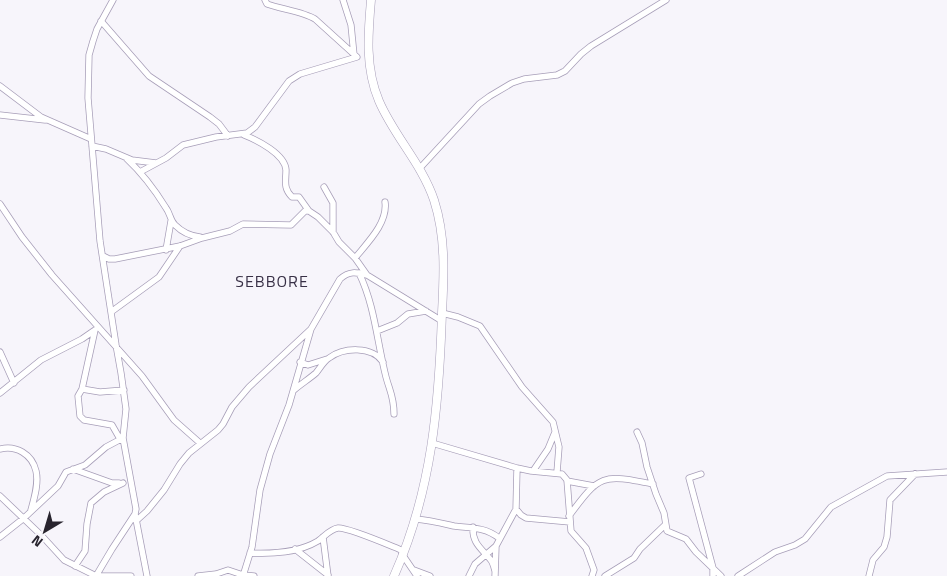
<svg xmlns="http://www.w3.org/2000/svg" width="947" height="576" font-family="'Titillium Web',sans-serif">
  <rect width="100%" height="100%" fill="#f7f5fb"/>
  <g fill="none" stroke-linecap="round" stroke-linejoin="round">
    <defs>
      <path id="minor" d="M113,0L97,29L93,41L89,55L88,98L100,241L116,345L121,373L126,409L123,438L136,509L135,514L147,576
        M343,0L351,25L354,55
        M101,21L149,76L210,117L219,124L228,136
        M0,86L41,117L91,139
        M0,115L45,120
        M244,135C257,140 285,154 286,170C286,181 283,188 292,197H299L309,211L318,217L333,232L339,242L355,258L367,275
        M92,146L106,149L132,160L156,163
        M126,158C141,172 155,190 166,208C170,213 170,220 175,225C182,232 190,236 200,237
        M420,168L479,104L490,96L512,83L524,79L557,75L565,71L581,54L591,46L666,0
        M140,172L166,158L183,145L216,137L247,133L255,127L289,81L300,74L357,57L315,19C304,12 281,9 267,4L265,0
        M324,187L333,203V232
        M0,204L22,237L52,275L142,376L174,420L200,443
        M166,250L171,221
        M103,256L109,259H115L180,246L202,238L230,231L243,224L291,225L305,211H309
        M355,258C367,243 388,223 385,202
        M359,273C375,306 377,342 386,377C390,392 394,397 394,414
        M111,312L159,277L180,246
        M442,313L458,317L480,326L522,387L553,422L559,447L557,472
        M95,330L82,389L78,396L80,416L84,420L112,425L120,439
        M377,331L397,323L408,314L426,311
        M0,352L14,383
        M300,362L308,365L327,359
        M82,389L100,392L124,390
        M294,390C301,384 309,379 316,373C320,368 324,361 329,358C344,347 372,346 383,362
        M0,393L41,360L82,339L95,330
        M637,432L642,443L647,467L656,494L664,513L667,531L686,539L696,552L721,576
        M432,443L517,468L531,471L562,474L567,480L571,531L586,548L594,570L592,576
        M0,449C16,445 32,454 36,471C39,483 34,499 31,510
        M73,469L112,483H119
        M533,471L548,449L555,432
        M701,474L689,478L713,568V576
        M567,481L594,486
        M0,496L42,536L64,560L96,576L112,549L135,514
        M516,509L521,515L526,518L570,522
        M569,516C600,474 602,474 653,484
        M415,519C429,520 441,523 454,526C471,528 485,527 499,538
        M136,521L147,511L164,490L180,464L189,453L218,430L223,424L232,407L249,387L311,329
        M473,527C472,543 481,548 490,559C493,562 494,567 495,571
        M0,537L24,518L58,486L66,472L85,465L106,447L123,438
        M323,537L328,576
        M295,549L328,575
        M250,553C273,554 298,553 318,541C324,537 330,529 338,528C348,527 391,546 404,551
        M402,554L417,576
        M75,566L85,551L87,524L91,503L104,492L123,483
        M414,570L430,576
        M97,576H131
        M198,576L216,574L228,570L243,575L254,576
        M243,576L252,547L260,490L270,454L289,405L311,329L340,279C349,271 356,272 367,275L442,321
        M469,576L475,564L496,546L516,509L517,468
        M495,576L496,546
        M605,576L634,558L640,549L665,525
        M738,576L775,552L795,545L805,539L831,507L887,476L947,472
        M869,576L873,560L884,547L887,537L890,500L915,474"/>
      <path id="secondary" d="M371,0C368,34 365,68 379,101C394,136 422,164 434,200C446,237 444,275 442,313C439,405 432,491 394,576"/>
    </defs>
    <use href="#minor" stroke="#a79eb8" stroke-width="7"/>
    <use href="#secondary" stroke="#a79eb8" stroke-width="9"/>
    <use href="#minor" stroke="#fff" stroke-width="5.5"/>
    <use href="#secondary" stroke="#fff" stroke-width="8"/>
  </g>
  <g text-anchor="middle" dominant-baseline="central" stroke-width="4" stroke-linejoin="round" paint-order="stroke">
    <g font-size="16" letter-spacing="1" fill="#383046" stroke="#f7f5fb">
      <text x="272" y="281">SEBBORE</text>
    </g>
  </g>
  <g transform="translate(45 531) rotate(218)" stroke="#f7f5fb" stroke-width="4" paint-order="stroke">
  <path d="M0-4L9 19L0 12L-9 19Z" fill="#28242e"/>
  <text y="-8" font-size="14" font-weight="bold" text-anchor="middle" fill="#28242e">N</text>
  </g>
</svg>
